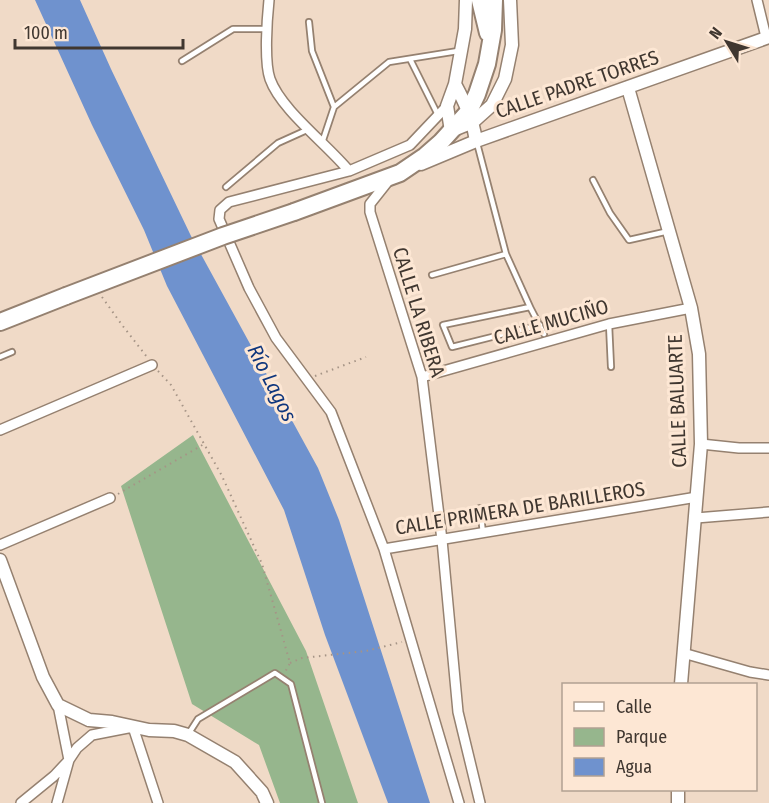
<svg xmlns="http://www.w3.org/2000/svg" width="769" height="803" font-family="'Fira Sans Condensed',sans-serif">
  <rect width="100%" height="100%" fill="#f0dac7"/>
  <path fill="#96b68d" d="M193,435L306,651L358,803H280L259,745L192,704L121,486Z"/>
  <path fill="#6f92ce" d="M35,0H80L111,69L191,236L318,468L339,520L430,803H388L325,635L284,510L167,286L144,230L92,125Z"/>
  <g fill="none" stroke-linecap="round" stroke-linejoin="round">
    <defs>
      <path id="lane" d="M309,22L312,51L334,107L322,143
        M410,59L438,115
        M182,61L233,29H266
        M334,107L389,62L458,51
        M477,143L506,254L530,307
        M593,180L610,213L629,240L669,231
        M226,187L278,143L309,129
        M432,275L506,254
        M609,324L611,367
        M540,325L452,347L443,325L530,307L544,334
        M0,357L12,352
        M480,508L483,533
        M189,733L198,719L275,673L291,684L322,803"/>
      <path id="street" d="M269,0C267,19 264,62 270,79C281,110 328,145 349,171
        M757,0L766,37
        M447,106L410,145L349,171L229,202L220,210L219,219L249,288L276,338L331,412L384,549L459,803
        M389,180L370,204V212L422,377L442,540L458,712L480,803
        M422,377L609,324L691,308
        M0,430L152,365
        M701,444L739,448H769
        M696,518L769,512
        M0,545L110,498
        M384,549L697,497
        M683,653L750,672L769,675
        M21,803L54,776L69,760L77,748L92,735L133,727L158,803
        M57,803L69,760L58,705"/>
      <path id="secondary" d="M466,0L465,29L455,84L447,106L451,131L473,122L492,105L505,79L512,45L510,0
        M455,84C465,103 473,119 476,141
        M628,88L691,308L699,354L701,444L681,684
        M421,164L476,141L769,37
        M0,560L43,677L58,705L89,720L112,722L149,730L174,731L188,735L235,762L262,792L267,803
        M678,790V803"/>
      <path id="highway" d="M480,0L488,33
        M294,212L400,173L425,156L441,142L469,111L477,94L487,64L493,30L494,0
        M0,322L66,296"/>
    </defs>
    <use href="#lane" stroke="#958170" stroke-width="8"/>
    <use href="#street" stroke="#958170" stroke-width="12"/>
    <use href="#secondary" stroke="#958170" stroke-width="15"/>
    <use href="#highway" stroke="#958170" stroke-width="20"/>
    <path stroke="#a59486" stroke-width="2" stroke-dasharray="1.5 4.5" stroke-linecap="butt" d="M102,297L122,325L147,357
      M158,371L171,385L222,476L262,564L290,663L285,672
      M315,376L366,357
      M118,494L204,444
      M290,663L302,658L366,651L402,642"/>
    <use href="#lane" stroke="#fff" stroke-width="4.5"/>
    <use href="#street" stroke="#fff" stroke-width="9"/>
    <use href="#secondary" stroke="#fff" stroke-width="12"/>
    <use href="#highway" stroke="#fff" stroke-width="16"/>
    <defs>
      <path id="highway-bridge" d="M66,296L223,236L294,212"/>
    </defs>
    <use href="#highway-bridge" stroke="#958170" stroke-width="20" stroke-linecap="butt"/>
    <use href="#highway-bridge" stroke="#fff" stroke-width="16"/>
  </g>
  <g text-anchor="middle" dominant-baseline="central" stroke-width="6" stroke-linejoin="round" paint-order="stroke">
    <g font-size="20" fill="#403730" stroke="#fde7d4">
      <text transform="translate(577 84) rotate(-19)">CALLE PADRE TORRES</text>
      <text transform="translate(419 312) rotate(73)">CALLE LA RIBERA</text>
      <text transform="translate(551 322) rotate(-16)">CALLE MUCIÑO</text>
      <text transform="translate(677 401) rotate(-92)">CALLE BALUARTE</text>
      <text transform="translate(520 508) rotate(-9)">CALLE PRIMERA DE BARILLEROS</text>
    </g>
    <g font-size="21" font-style="italic" fill="#0f367d" stroke="#fde7d4">
      <text transform="translate(272 383) rotate(63)">Río Lagos</text>
    </g>
  </g>
  <rect x="562" y="683" width="195" height="108" fill="#fde7d4" stroke="#b1a192" stroke-width="1.5"/>
  <rect x="574" y="702" width="30" height="9" fill="#ffffff" stroke="#b1a192" stroke-width="1.5"/>
  <text x="616" y="713" font-size="18" fill="#403730">Calle</text>
  <rect x="574" y="728" width="30" height="18" fill="#96b68d" stroke="#b1a192" stroke-width="1.5"/>
  <text x="616" y="743" font-size="18" fill="#403730">Parque</text>
  <rect x="574" y="758" width="30" height="18" fill="#6f92ce" stroke="#b1a192" stroke-width="1.5"/>
  <text x="616" y="773" font-size="18" fill="#403730">Agua</text>
  <g transform="translate(727 42) rotate(308)" stroke="#fde7d4" stroke-width="4.5" paint-order="stroke">
  <path d="M0-4.5L10 22L0 15L-10 22Z" fill="#403730"/>
  <text y="-9" font-size="16" font-weight="bold" text-anchor="middle" fill="#403730">N</text>
  </g>
  <path d="M15 39v9h168v-9" fill="none" stroke="#403730" stroke-width="3"/>
  <text x="24" y="39" font-size="18" fill="#403730" stroke="#fde7d4" stroke-width="4.5" paint-order="stroke">100 m</text>
</svg>
